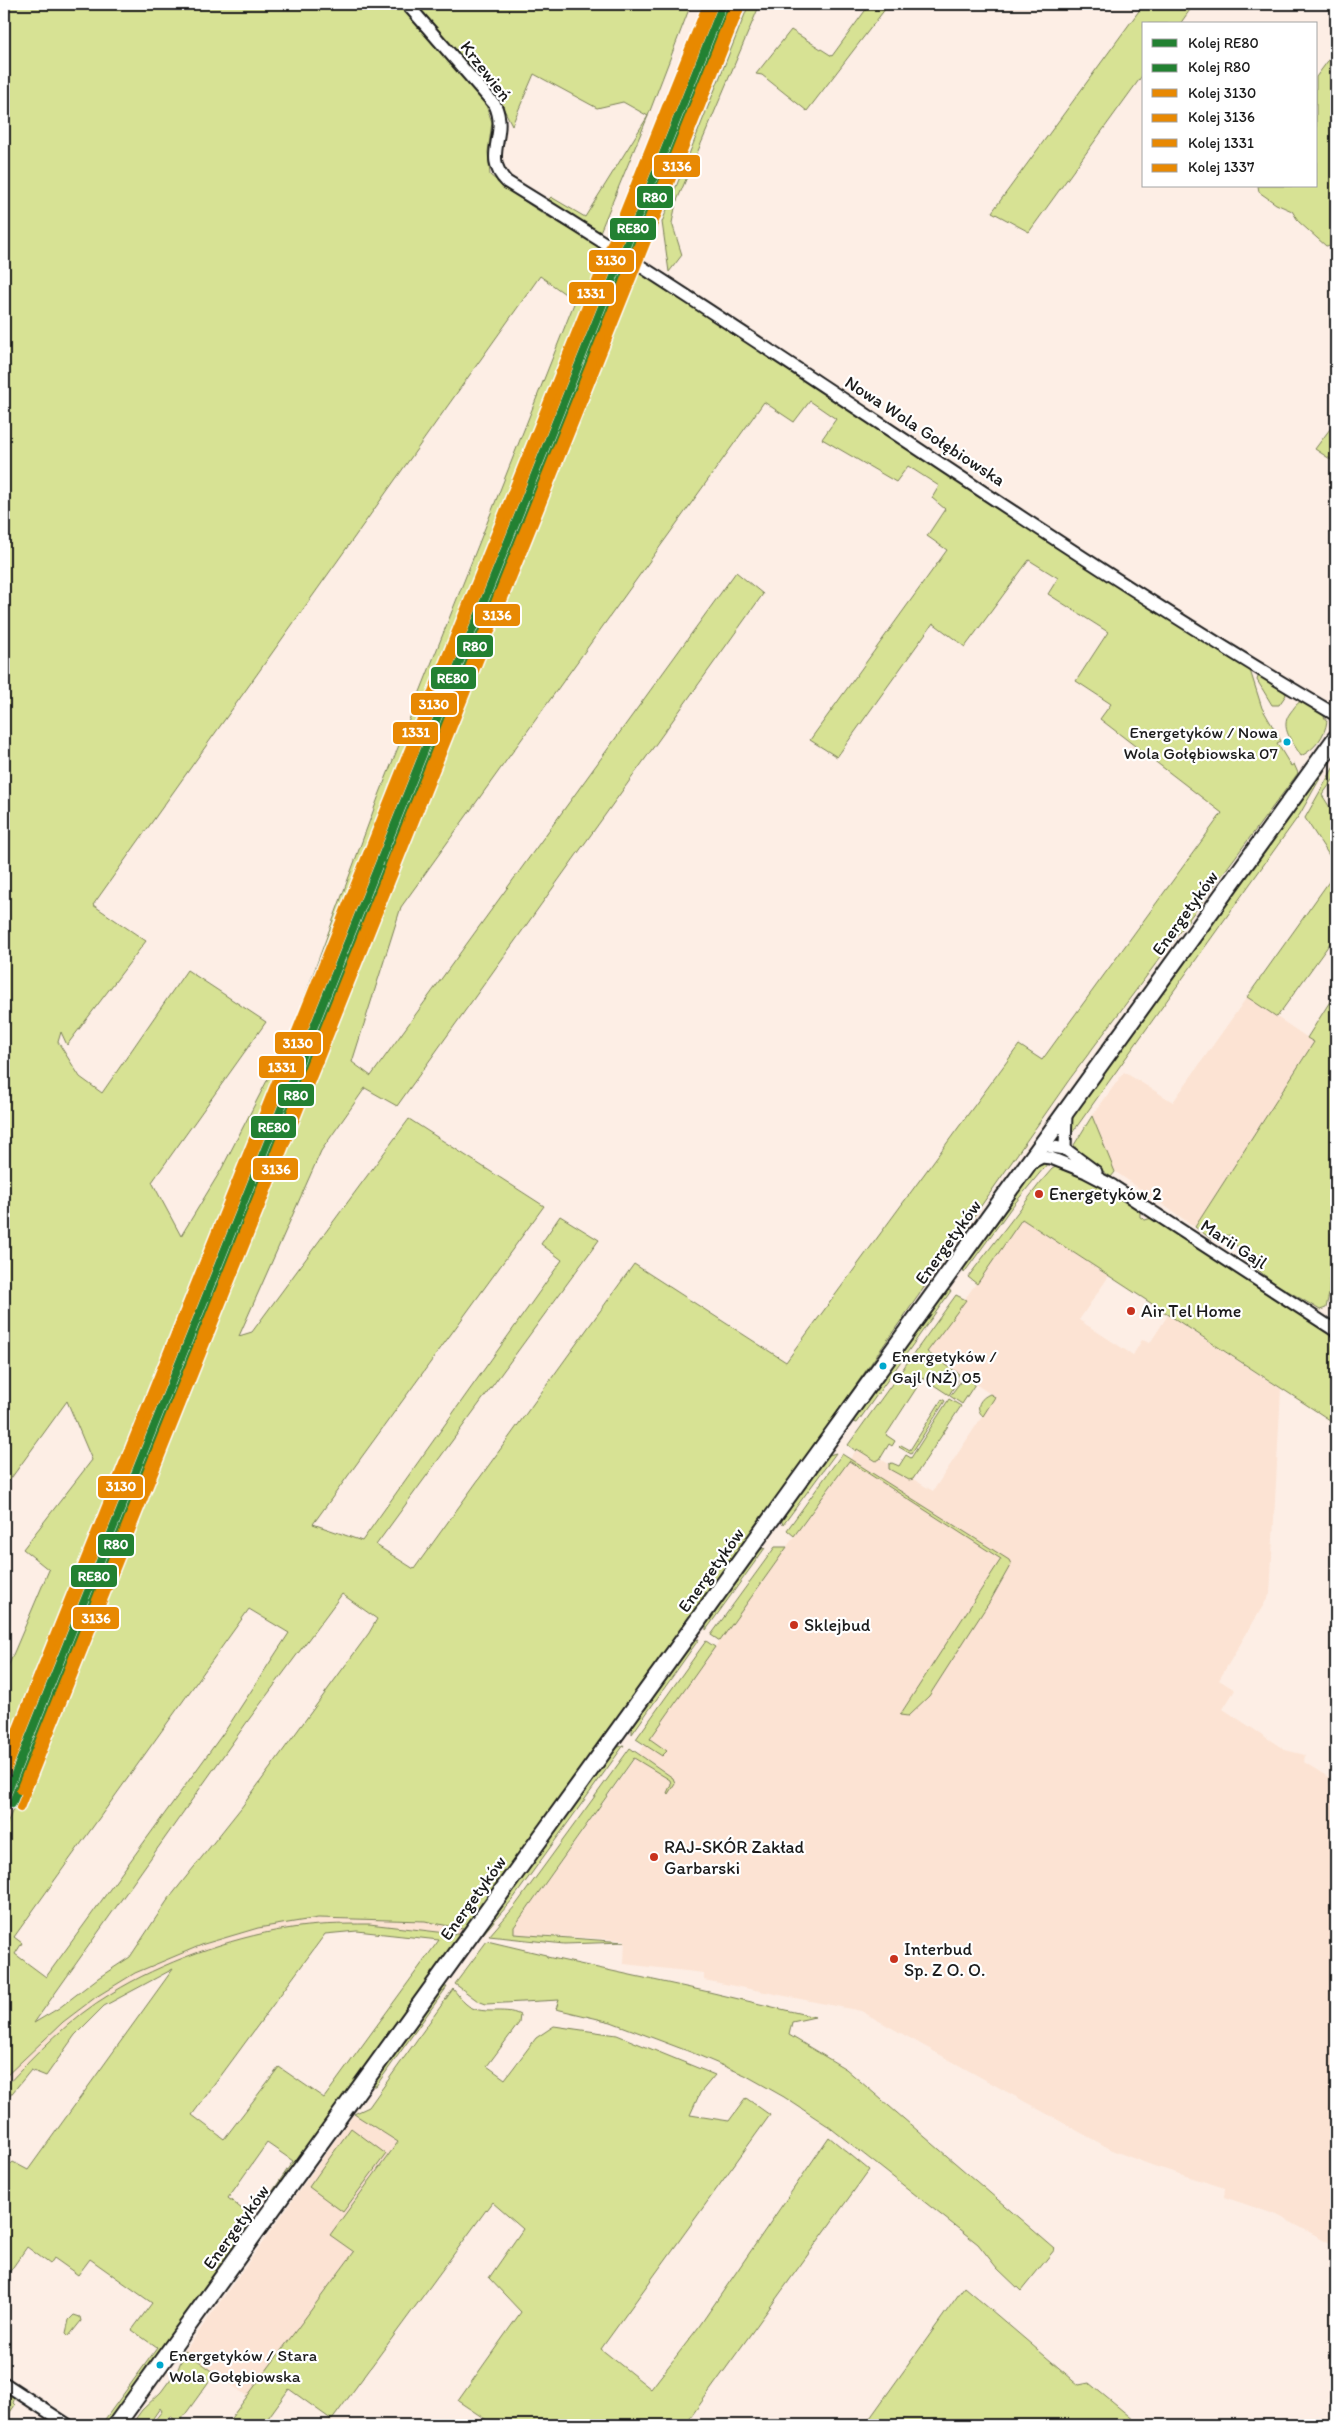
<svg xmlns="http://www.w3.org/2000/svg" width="1340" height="2429" font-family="Itim,sans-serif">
  <rect width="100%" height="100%" fill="#fdeee5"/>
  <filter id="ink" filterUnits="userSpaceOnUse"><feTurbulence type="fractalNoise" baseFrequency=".02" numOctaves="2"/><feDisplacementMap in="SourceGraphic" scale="10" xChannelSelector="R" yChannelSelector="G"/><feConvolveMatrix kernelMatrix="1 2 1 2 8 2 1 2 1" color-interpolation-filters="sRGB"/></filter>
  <g filter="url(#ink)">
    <path fill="#fce3d3" d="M706,4H731L633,252L611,240Z
      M608,249L630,263L467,681L109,1575L4,1831V1758L79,1581L202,1276Z
      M1247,997L1314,1042L1195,1227L1113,1170L1092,1116L1124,1072L1173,1102Z
      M1022,1219L1109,1276L1079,1320L1133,1355L1142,1340L1150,1343L1168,1315L1281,1389L1270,1594L1219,1680L1235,1690L1223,1709L1285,1750L1305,1755L1304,1762L1336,1782V2246L1277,2215L1224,2197L1225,2188L1154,2166L1114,2151L861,2011L704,1980V1973L624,1964L625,1940L514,1934V1927L857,1449L875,1461L880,1459L889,1464V1469L909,1480L913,1479L933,1491L995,1397L927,1352Z
      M318,1918L425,1921L467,1930L464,1935L369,1924L323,1925L285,1929L196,1954L156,1970L112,1993L78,2017L44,2046L4,2088V2078L63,2022L96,1997L135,1973L204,1944L258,1928Z
      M354,2114L398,2142L330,2235L354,2252L248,2397L185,2351Z"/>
    <path fill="#d7e294" stroke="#7a7f58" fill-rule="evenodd" d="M4,4H400L431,37L484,100L492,122L488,152L490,175C525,205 567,229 608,249L202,1276L79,1581L4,1758V1676L49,1570L23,1549L92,1460L67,1401L4,1488ZM540,276L575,301L378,798L291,1034L221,1170L181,1236L152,1182L266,1022L187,970L102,1093L80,1077L58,1042L61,1032L67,1045L146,941L93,905Z
      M414,4H558L562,8L564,4H691L648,116L600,232L548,200L551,197L585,217L648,116L623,102L597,108L534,74L512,125L498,98Z
      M749,4H760L676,203L672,223L682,255L669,272L662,222Z
      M870,4H889L807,111L762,75L756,74L791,30L832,56Z
      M1144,4H1194L1180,24H1144V73L1029,232L992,212Z
      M1336,50V244L1326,246L1299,222L1292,211L1276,204L1259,192L1258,186H1316V77Z
      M630,263L1162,615L1249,667L1262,708L1281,741L1277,743L1291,766L1294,764L1298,773L1069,1080L814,1445L467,1930L425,1921L318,1918L258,1928L204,1944L135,1973L96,1997L63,2022L4,2078V1831L109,1575L467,681ZM810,401L836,419L822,439L896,482L908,466L939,486L932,498L945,509L927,536L947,550L810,740L837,757L933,623L965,647L1029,560L1058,578L1048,594L1108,632L1076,681L1111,704L1100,719L1222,813L1042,1060L1019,1045L786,1362L634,1264L414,1569L376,1545L599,1240L560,1216L541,1244L562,1260L362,1541L313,1524L544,1206L409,1119L252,1332L239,1336L321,1151L365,1088L397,1106L763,594L736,572L371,1076L352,1062L401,907L764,402L794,422ZM342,1594L377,1619L369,1633L241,1808L167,1901L130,1957L98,1978L59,2008L34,2023L247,1722ZM249,1609L289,1633L227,1728L46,1977L15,1954L22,1943L14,1937Z
      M1336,421V463L1315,449Z
      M1259,674L1283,687L1286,695L1279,705H1272L1257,680Z
      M1301,701H1305L1325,714L1324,717L1327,721C1325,736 1315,749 1301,756C1293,742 1279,728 1290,713C1294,708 1296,704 1301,701Z
      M1336,750L1300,814L1070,1136V1118Z
      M1336,763V776L1322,795L1336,817V866L1305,818Z
      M1333,876L1336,885V935L1277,1017L1247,997Z
      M1336,992L1334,1103L1336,1104V1324L1332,1318L1334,1236L1331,1233L1329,1294L1326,1308L1320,1310C1283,1287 1252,1275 1230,1235L1210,1238L1195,1227L1314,1042L1307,1038Z
      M1092,1116L1115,1172L1111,1177L1079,1153L1074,1145Z
      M1048,1163L1011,1208L964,1273L963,1267L1036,1167Z
      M1059,1165L1110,1190L1140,1209V1217L1145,1220L1152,1218L1336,1337V1424L1022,1219L977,1284L968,1277L1040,1183L1052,1169Z
      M946,1290L951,1291L857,1423L850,1421Z
      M956,1295L966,1300L927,1352L959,1374L956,1379L958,1380L949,1395L923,1378L886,1435L895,1441L892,1446L889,1444L880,1459L876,1461L857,1449L856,1451L848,1445Z
      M964,1377L975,1384L962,1404L950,1396Z
      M990,1394L995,1397L983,1416C974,1408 980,1398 990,1394Z
      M942,1399L945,1401L911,1454L899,1447L901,1445L910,1450Z
      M949,1399L961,1406L913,1479L909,1480L889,1469V1464L892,1463L899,1466L906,1455L911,1458Z
      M836,1453L783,1525L781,1519L825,1456Z
      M842,1454L1009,1560L1011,1564L992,1598L929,1696L908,1716L900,1715L1001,1559L849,1461L794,1536L787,1530Z
      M775,1547H787L720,1641L711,1635Z
      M765,1548L706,1630V1623L756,1551Z
      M699,1639L632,1734V1724L692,1641Z
      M706,1641L715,1647L650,1739L667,1751L662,1756L636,1739Z
      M624,1745L513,1899L483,1934L480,1933L613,1749Z
      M630,1748L673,1778L675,1783L668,1794L667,1793L671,1784L670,1780L634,1758L514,1927V1934L625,1942L564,1944L489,1936L515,1906Z
      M369,1924L464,1935L275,2197L272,2192L293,2161L267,2143L228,2198L257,2221L107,2425L103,2422L157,2348L132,2330L152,2303L90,2259L78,2275L54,2258L50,2264L27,2247L4,2280V2170L13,2162L28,2170L173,1969L104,2006L75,2035L46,2076L31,2070L4,2103V2088C37,2053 70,2018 112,1993C160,1963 230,1938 286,1929C313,1924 341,1924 369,1924ZM357,1931L439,1940L324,2098L279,2067L224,2139L192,2115L325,1934Z
      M487,1941L546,1955L547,1957L709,1992L815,2017L792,2022L789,2035L846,2069L1055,2249L1021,2291L997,2268L978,2244L828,2126L784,2097L745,2075L693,2053L611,2022L556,2009L559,2000L486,2004L478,2001L455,1984Z
      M442,1987H447L376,2086H370Z
      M453,1989C457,1993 461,2000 466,2004C481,2017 504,2006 520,2015L519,2023L487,2066L505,2079L536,2038L554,2026L617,2035L715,2075L700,2093L690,2115L729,2121L746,2098L770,2115L601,2349L651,2389L698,2328L829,2137L869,2170L685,2425H494L458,2401L521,2312L489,2278L523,2229L492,2202L332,2420L289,2389L263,2425H226L354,2252L330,2235L398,2142L354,2114L369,2107Z
      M351,2128L386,2154L343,2212L309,2187Z
      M964,2287L1079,2385L1089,2383L1140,2425H865Z
      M74,2315L80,2317L81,2321L69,2336L66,2333L69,2320Z
      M185,2351L215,2373L179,2423L170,2416L163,2425L155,2420L162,2411L160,2408L151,2421L157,2425H131L142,2410L161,2392L178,2369Z
      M4,2389L15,2397L13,2403L15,2405L4,2421Z"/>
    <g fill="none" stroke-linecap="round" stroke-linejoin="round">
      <defs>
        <path id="minor" d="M407,4L495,105C509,135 481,156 507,182C787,354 1053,548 1336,715
          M1042,1145L1065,1149L1096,1172
          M1065,1149L1066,1113
          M1029,1164L1042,1157L1051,1158L1086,1172L1113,1186L1336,1331
          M4,2383L68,2425"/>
        <path id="secondary" d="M116,2425L1336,738"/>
      </defs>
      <use href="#minor" stroke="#1c1c1c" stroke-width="15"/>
      <use href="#secondary" stroke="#1c1c1c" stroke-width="20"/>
      <use href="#minor" stroke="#fff" stroke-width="11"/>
      <use href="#secondary" stroke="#fff" stroke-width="16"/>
      <defs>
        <path id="rail-1" d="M4,1801L723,4"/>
        <path id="rail-2" d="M12,1804L731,7"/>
        <path id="rail-3" d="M4,1778L714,4"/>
        <path id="rail-4" d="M20,1808L739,11"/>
        <path id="rail-5" d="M4,1761L707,4"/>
        <path id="rail-6" d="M20,1790L732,10"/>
      </defs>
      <use href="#rail-1" stroke="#fff" stroke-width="11"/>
      <use href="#rail-2" stroke="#fff" stroke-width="11"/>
      <use href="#rail-3" stroke="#fff" stroke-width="11"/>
      <use href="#rail-4" stroke="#fff" stroke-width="11"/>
      <use href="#rail-5" stroke="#fff" stroke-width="11"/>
      <use href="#rail-6" stroke="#fff" stroke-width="11"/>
      <use href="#rail-1" stroke="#238132" stroke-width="8"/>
      <use href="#rail-2" stroke="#238132" stroke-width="8"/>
      <use href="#rail-3" stroke="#e88903" stroke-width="8"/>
      <use href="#rail-4" stroke="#e88903" stroke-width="8"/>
      <use href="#rail-5" stroke="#e88903" stroke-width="8"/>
      <use href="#rail-6" stroke="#e88903" stroke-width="8"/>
    </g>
  </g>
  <g fill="#00a9ce" stroke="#fff" stroke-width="2">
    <circle cx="1287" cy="742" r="4.5"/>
    <circle cx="883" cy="1366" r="4.5"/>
    <circle cx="160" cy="2365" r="4.5"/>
  </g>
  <g fill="#c8321e" stroke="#fff" stroke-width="2">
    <circle cx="1039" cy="1194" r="5"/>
    <circle cx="1131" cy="1311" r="5"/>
    <circle cx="794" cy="1625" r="5"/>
    <circle cx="654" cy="1857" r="5"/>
    <circle cx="894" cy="1959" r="5"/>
  </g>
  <g text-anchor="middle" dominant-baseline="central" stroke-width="4.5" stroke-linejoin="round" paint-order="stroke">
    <g font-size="17" fill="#1c1c1c" stroke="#fff" text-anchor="start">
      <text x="1278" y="732" text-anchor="end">Energetyków / Nowa<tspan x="1278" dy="21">Wola Gołębiowska 07</tspan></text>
      <text x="892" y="1356">Energetyków /<tspan x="892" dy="21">Gajl (NŻ) 05</tspan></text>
      <text x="169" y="2355">Energetyków / Stara<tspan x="169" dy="21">Wola Gołębiowska</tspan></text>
    </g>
    <g font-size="18" fill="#1c1c1c" stroke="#fff">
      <text transform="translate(486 71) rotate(52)">Krzewień</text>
      <text transform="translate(925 431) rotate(33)">Nowa Wola Gołębiowska</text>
      <text transform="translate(1185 913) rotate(-54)">Energetyków</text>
      <text transform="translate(948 1242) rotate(-54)">Energetyków</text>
      <text transform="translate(1234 1244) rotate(33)">Marii Gajl</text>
      <text transform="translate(711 1570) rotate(-54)">Energetyków</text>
      <text transform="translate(473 1898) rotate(-54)">Energetyków</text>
      <text transform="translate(236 2227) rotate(-54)">Energetyków</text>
    </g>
    <g font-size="18" fill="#1c1c1c" stroke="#fff" text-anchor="start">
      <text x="1049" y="1194">Energetyków 2</text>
      <text x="1141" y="1311">Air Tel Home</text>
      <text x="804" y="1625">Sklejbud</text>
      <text x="664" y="1847">RAJ-SKÓR Zakład<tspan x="664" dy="21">Garbarski</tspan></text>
      <text x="904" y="1949">Interbud<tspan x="904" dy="21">Sp. Z O. O.</tspan></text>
    </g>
  </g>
  <g stroke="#fff" stroke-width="2">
    <rect x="653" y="154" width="48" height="24" rx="5" fill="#e88903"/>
    <rect x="636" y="185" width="38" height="24" rx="5" fill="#238132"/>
    <rect x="609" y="217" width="48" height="24" rx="5" fill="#238132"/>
    <rect x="588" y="249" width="47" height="24" rx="5" fill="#e88903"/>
    <rect x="568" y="281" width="47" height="24" rx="5" fill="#e88903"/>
    <rect x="474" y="603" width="47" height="24" rx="5" fill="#e88903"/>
    <rect x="456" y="634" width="38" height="24" rx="5" fill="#238132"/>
    <rect x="430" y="666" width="47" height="24" rx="5" fill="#238132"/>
    <rect x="410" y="692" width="48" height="24" rx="5" fill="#e88903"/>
    <rect x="392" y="721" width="47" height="24" rx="5" fill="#e88903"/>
    <rect x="274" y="1031" width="48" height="24" rx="5" fill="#e88903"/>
    <rect x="258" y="1055" width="47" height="24" rx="5" fill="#e88903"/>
    <rect x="277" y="1083" width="38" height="24" rx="5" fill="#238132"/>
    <rect x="250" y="1115" width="47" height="24" rx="5" fill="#238132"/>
    <rect x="252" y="1157" width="47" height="24" rx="5" fill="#e88903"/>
    <rect x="97" y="1475" width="47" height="24" rx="5" fill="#e88903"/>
    <rect x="97" y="1533" width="38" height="24" rx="5" fill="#238132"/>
    <rect x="70" y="1564" width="48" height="24" rx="5" fill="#238132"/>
    <rect x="72" y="1606" width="48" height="24" rx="5" fill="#e88903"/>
  </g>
  <g font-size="14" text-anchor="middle" font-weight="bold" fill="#fff">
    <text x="677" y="171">3136</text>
    <text x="655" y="202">R80</text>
    <text x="633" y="233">RE80</text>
    <text x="611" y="265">3130</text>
    <text x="591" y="298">1331</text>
    <text x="497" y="620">3136</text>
    <text x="475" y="651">R80</text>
    <text x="453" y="683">RE80</text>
    <text x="434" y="709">3130</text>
    <text x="416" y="737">1331</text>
    <text x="298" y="1048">3130</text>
    <text x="282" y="1072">1331</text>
    <text x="296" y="1100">R80</text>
    <text x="274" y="1132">RE80</text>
    <text x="276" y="1174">3136</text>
    <text x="121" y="1491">3130</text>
    <text x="116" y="1549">R80</text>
    <text x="94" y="1581">RE80</text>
    <text x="96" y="1623">3136</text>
  </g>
  <rect width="1340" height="2429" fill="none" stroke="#fff" stroke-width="20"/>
  <rect x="10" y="10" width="1320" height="2409" fill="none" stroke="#1c1c1c" stroke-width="2" filter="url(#ink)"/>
  <rect x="1142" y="22" width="175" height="165" fill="#ffffff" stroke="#a4a4a4"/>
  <rect x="1152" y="39" width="25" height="8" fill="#238132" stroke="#a4a4a4"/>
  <text x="1188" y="48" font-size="15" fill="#1c1c1c">Kolej RE80</text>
  <rect x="1152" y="64" width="25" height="8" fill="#238132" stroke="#a4a4a4"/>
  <text x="1188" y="72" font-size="15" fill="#1c1c1c">Kolej R80</text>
  <rect x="1152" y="89" width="25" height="8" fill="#e88903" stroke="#a4a4a4"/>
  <text x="1188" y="98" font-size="15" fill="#1c1c1c">Kolej 3130</text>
  <rect x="1152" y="114" width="25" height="8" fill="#e88903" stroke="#a4a4a4"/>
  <text x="1188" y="122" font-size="15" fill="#1c1c1c">Kolej 3136</text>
  <rect x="1152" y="139" width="25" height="8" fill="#e88903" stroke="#a4a4a4"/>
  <text x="1188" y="148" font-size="15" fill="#1c1c1c">Kolej 1331</text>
  <rect x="1152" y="164" width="25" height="8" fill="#e88903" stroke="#a4a4a4"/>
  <text x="1188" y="172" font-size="15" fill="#1c1c1c">Kolej 1337</text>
</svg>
